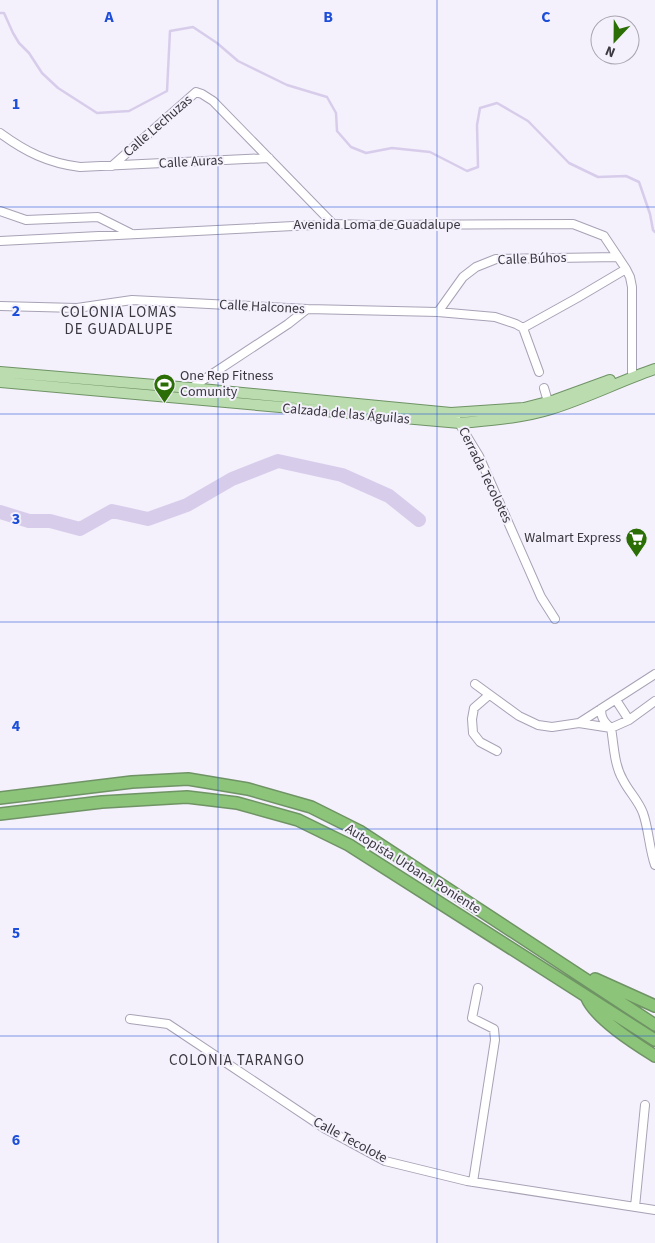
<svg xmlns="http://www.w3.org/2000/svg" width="655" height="1243" font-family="'Source Sans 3',sans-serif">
  <rect width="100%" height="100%" fill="#f4f0fc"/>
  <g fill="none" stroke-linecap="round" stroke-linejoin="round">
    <path stroke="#d7cdeb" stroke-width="2.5" d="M0,13H4L13,33L19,43L29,53L42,73L58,88L97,113L129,111L167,91L170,31L193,27L217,43L238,61L287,85L327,97L336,113L337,131L351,147L366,153L392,148L430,152L467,171L478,167L477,125L480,108L497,103L528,121L569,163L598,177L626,176L639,182L650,214L653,230L655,232"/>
    <path stroke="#d7cdeb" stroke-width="14" d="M0,512L29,521H50L80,529L112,511L148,519L187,505L232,479L278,461L342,475L389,496L419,520"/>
    <defs>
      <path id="minor" d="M0,133C26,152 48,163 80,167L269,158
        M112,166L196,92L202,94L213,101L333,224
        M0,211L26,220L98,217L130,233
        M0,241L333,224L370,225L573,224L604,236L626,269L630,277L632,287V372L633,376
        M0,306L77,308L132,300L307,309L438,312L495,317L516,324L523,328L539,372
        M438,312L463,277L476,267L496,259L618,257
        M523,328L577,298L626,269
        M544,388L549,405
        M182,398L191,388L288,324L307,309
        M457,420L479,456L541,597L555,619
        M475,684L519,716L538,725L552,727L579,723L655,674
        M489,695L474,708L472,719L473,733L480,742L497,751
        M616,700L629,720
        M601,709C601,718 604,722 611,728C614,745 614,765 623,780C629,792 638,800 643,813C649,830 649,848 655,865
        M579,723L611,728L629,720L655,701
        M130,1019L168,1024L324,1128L385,1161L467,1181L655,1210
        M473,1182L495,1040L494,1029L472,1018L478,988
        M635,1207L645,1105"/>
      <path id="major" d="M0,372L191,388L451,413L524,408L555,400L610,380
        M0,382L460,423C491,420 522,418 551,409C587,398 620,381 655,369"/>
      <path id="highway" d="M0,798L132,782L188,779L248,789L311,807L361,832L655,1025
        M0,814L102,802L187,797L237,803L298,820L349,845L655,1040
        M595,979L655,1006
        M587,998C596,1019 636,1044 655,1056"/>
    </defs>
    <use href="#minor" stroke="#a8a2b5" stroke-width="10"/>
    <use href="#major" stroke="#6f9365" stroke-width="12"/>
    <use href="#highway" stroke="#6f9365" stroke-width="14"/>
    <use href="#minor" stroke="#fff" stroke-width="8"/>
    <use href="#major" stroke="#badcaf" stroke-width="10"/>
    <use href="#highway" stroke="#8cc579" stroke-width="11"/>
  </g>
  <path fill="none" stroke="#1d4ed8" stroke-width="1" stroke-opacity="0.55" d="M218,0V1243M437,0V1243M0,207H655M0,414H655M0,622H655M0,829H655M0,1036H655"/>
  <defs>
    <symbol id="stadium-pin" viewBox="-11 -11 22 30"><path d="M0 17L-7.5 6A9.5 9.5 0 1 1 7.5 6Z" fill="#2c6e06" stroke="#f4f0fc"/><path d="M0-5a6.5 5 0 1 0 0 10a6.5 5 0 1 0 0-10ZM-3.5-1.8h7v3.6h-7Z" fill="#fff"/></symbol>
    <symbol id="supermarket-pin" viewBox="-11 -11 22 30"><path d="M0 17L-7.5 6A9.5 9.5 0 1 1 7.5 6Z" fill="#2c6e06" stroke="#f4f0fc"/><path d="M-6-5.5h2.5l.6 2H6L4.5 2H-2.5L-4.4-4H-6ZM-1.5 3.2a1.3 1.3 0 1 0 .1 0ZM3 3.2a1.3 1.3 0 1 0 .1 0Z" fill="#fff"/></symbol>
  </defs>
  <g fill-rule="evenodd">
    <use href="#stadium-pin" x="152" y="372" width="25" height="34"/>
    <use href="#supermarket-pin" x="624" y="526" width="25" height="34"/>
  </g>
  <g text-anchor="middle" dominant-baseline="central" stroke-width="4" stroke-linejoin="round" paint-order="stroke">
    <g font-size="14" fill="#3a373f" stroke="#f4f0fc">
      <text transform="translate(158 126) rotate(-41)">Calle Lechuzas</text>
      <text transform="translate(191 162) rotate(-3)">Calle Auras</text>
      <text x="377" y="225">Avenida Loma de Guadalupe</text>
      <text transform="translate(532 259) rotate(-2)">Calle Búhos</text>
      <text transform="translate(262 307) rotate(3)">Calle Halcones</text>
      <text transform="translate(346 414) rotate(5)">Calzada de las Águilas</text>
      <text transform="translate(485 475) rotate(64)">Cerrada Tecolotes</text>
      <text transform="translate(413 869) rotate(32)">Autopista Urbana Poniente</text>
      <text transform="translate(350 1140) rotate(28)">Calle Tecolote</text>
    </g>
    <g font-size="14" fill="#3a373f" stroke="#f4f0fc" text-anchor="start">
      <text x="180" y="376">One Rep Fitness<tspan x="180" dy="16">Comunity</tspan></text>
      <text x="621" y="538" text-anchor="end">Walmart Express</text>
    </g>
    <g font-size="15" letter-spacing="1" fill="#3a373f" stroke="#f4f0fc">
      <text x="119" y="312">COLONIA LOMAS<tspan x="119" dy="17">DE GUADALUPE</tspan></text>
      <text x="237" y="1060">COLONIA TARANGO</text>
    </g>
  </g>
  <g font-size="16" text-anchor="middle" font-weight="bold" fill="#1d4ed8" stroke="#f4f0fc" stroke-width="4" stroke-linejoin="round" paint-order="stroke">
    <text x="109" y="22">A</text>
    <text x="328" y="22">B</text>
    <text x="546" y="22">C</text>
    <text x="16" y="109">1</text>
    <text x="16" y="316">2</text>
    <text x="16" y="524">3</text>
    <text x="16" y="731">4</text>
    <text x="16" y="938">5</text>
    <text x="16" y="1145">6</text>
  </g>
  <g transform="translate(615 40) rotate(202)"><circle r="24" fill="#f4f0fc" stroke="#aaa6b0"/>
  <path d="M0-4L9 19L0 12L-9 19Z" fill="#2c6e06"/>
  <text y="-8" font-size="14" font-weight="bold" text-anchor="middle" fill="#3a373f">N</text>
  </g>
</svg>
